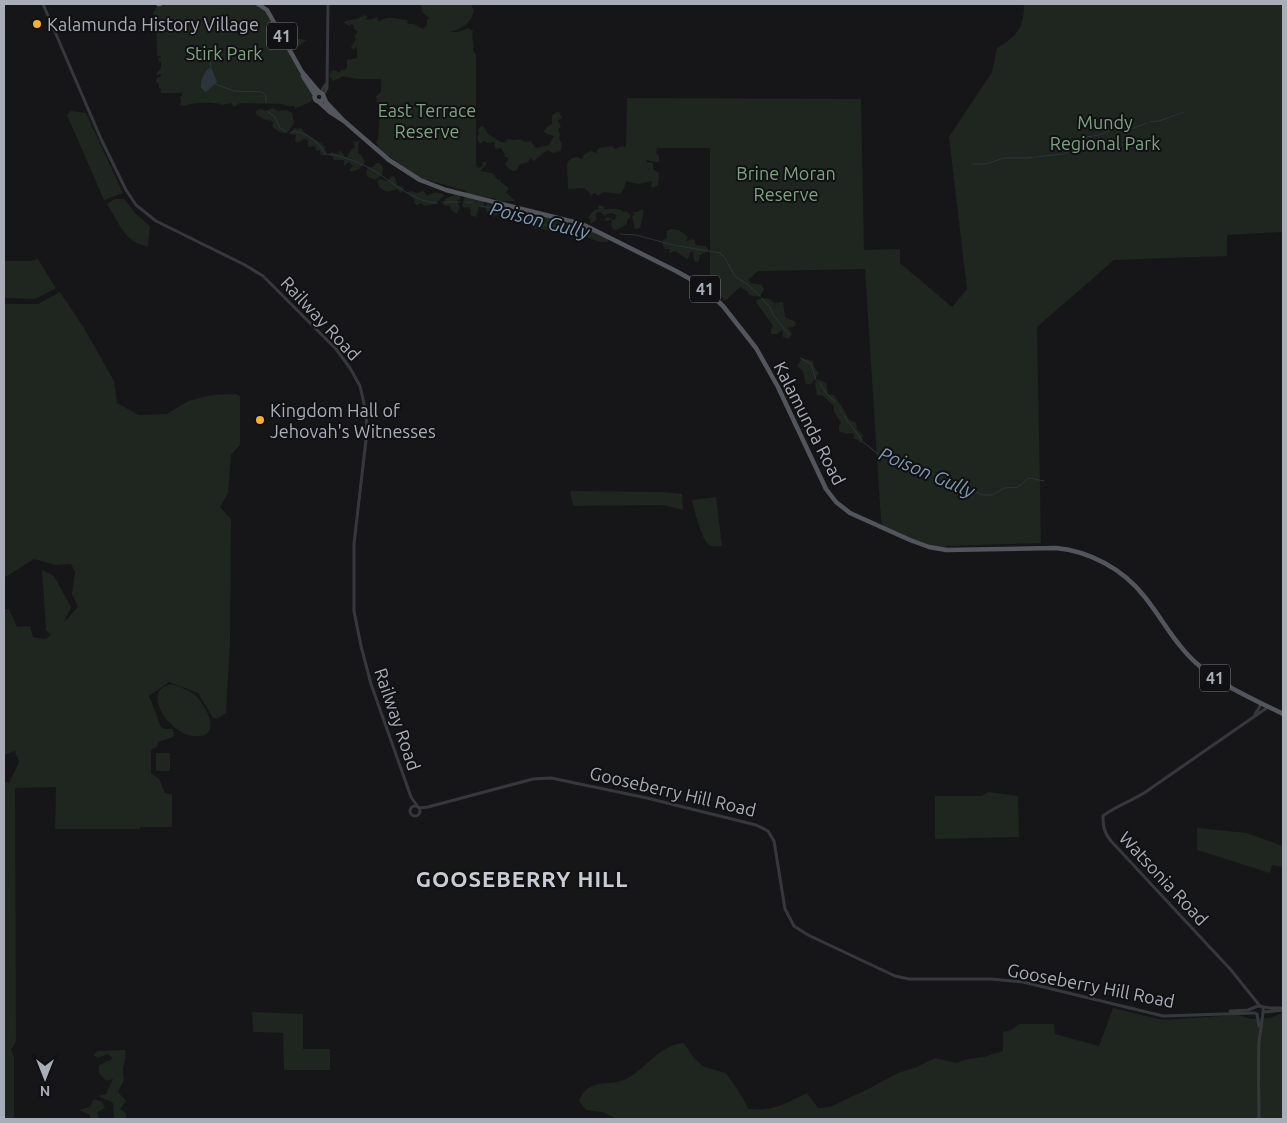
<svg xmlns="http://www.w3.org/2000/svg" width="1287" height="1123" font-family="Ubuntu,sans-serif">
  <rect width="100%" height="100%" fill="#161618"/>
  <path fill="#1e261f" d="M158,4H258L264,7L284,39L287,37L306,40L297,48L292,47L289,45L315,95L310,102L295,109L294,106H286L282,104L240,103L234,107L231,103L222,105C215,102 193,102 186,106L180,105L181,100L179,97L182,96V93H161V89L159,88V84L156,82L157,78L161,76V74L157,75L156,74L161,68V62L158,60L161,56H157L156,18L153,14Z
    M419,4H473L472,7L474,10C472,23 461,29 450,32H458L468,28L473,31C471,38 475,44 473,50L476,55V165L478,168L483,166L482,162H487V164L480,171L492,173L498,180L501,179L500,182L508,187V190L506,192L515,201H498L494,198C485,199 476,193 466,194V191L420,178L416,174L415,176L407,171V169L389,156L388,157L377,148L378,146L376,142L378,140L380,106L377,103L376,96L381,92V79H357L341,76L342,77L333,81L329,76L332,70L337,71L339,73L341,70H345L347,67V60L357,58V47L353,49L351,47L356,39L354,35L357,34V31L354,29V25L350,24V26L344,23L345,21L357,19L365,15L367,16L366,20L373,19L377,17L379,22C387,14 397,20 407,20L408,24H414L423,29L427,25V20L429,18L422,12L421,5Z
    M1024,4H1283V232L1227,235V256L1114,260L1037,327L1041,543L947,546L946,550L929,547L884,529L881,520L865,269L758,271L748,280L751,283L762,285L764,289L760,297L749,295L748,292L740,287L725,301L710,284V148H657L656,153L659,156V162H654L647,160L646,162L653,163V169L659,173L658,185L653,188L651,186L652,181L638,184L626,181L624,189L620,194L603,192L598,196L595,193L590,196V193L584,188L568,189L567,164C569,158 577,155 582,159L584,155L591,151L596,153L599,148L612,146L615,149L622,146L626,147L627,98L861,99L864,250L900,249V263L952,307L967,289L949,137L992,72L997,48C1017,36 1024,28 1024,4Z
    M272,108L278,111L287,110L292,113L294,124L287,133C281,134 277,130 272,127L273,123L272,121L263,119L256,114V111L260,109L267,111Z
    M71,111L86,113L123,193L104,200L67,115Z
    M557,112H559L562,118L558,121L561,126L558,130L560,135L559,139L562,144L561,151L553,153L547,150L534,161L531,158L528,162L519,165L517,170L514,171L510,170L505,164L508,161V157H504L505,155L501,148L495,149L494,142L487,143L484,141L480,144L477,138L479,133L478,130L481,126L484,127L488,134L501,142H505L507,139L515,140L521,139L525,142L531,141L535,148L549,145L554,136L545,133L544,131L548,126L552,124V115Z
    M294,128L298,129L301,128C304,134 319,141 326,147L325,151H327L326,155L324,156L320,154V150L316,151L315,146L308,147V140L304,139L297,143L295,140L296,135L290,134Z
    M359,141L358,153L361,155L365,162L359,169L352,172L349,170L353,166L349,162L344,166V160H334L332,156H329L331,152L338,154L340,150L345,157H347L351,150L355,147L353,142Z
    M376,163H379L383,167L382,175L375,180L368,177L366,173L368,167H373Z
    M392,176L395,177L397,185L404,188L401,193L397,189L387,192L380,188L377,183L379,179L387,181Z
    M412,191L417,193L424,191L427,196L435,192L443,194L444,196L435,204L424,206L422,203L417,205L414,203L415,200L407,192Z
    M455,195L460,196L461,199L457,201L460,207L457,214L451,210L450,205L445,206L443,204L446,198Z
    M466,197L482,200L484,203L483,208L479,207L476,217L470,215L471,211L469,207L465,208L462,206L464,198Z
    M115,199H124L135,213L150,226L148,246C126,245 118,221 107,204Z
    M487,203L490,205L494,203L498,204L500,207L504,205L509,207L505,217L500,214L493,217L492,213L488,214L485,208Z
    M598,205L603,206L604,209H619L624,212L626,211L631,216L627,220V224L617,230L613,229L611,226L612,220L606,221L604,220L607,217L614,220L617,216L612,213L607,214L605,216L600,212L596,213V220L591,224L590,222L591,219L588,218L594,210L599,209Z
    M641,209L644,211L640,228L635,229L632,216L635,214L632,212H638Z
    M524,213H530L534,216C553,211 593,230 610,239L607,242H601L563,230L552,233L544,229H536L518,219L519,214Z
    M670,229L679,230L688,237L686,241L694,239L696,245L705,246L709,250L700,255L699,261L696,262L694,261L693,251L690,253L689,257L687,259L675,251L669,253L670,249H665L662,244L663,240L667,238L666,232Z
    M38,259L55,287V289L35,299L4,298V261H31Z
    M60,292L84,328L114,381L117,403L139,415L167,414L188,401L212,395L236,394L240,396V445L231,455L228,493L220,507L231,519L230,642L226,713L218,718H213L198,693L169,682L149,696L161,727L165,729H172L174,732L173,737L158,742L157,747L151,750V774C163,780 160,782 165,793L172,794V827H140V829H55L56,787L15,788L16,1041L13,1047L11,1049L14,1057V1119H4V782L9,783L19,762L15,751L4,755V609H9L17,627L30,626L33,637L45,639L51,635L46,630L42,570L54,576L71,607L64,622L78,607L72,594L75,572L71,564L55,565L34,559L4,578V304H38Z
    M763,298L770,299L774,303L783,302L785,317L794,321L796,323L794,327L788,328L792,334L789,339L783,337L782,330L777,334H772L770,332L773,326L756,302L757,300Z
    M802,358L813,361L814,367L819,373L811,384H806C802,375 808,374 797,366Z
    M817,379L826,383L828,394L834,395C838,403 847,411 848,419L856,423L857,430L863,435L862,443L859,442L857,439H854L853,433L848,434L839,431V425L841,423L834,412V406L823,396L817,395L815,384Z
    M570,491L663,492L682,494L683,510L663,505L573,506Z
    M716,497L722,546C718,546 713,547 710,546C702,542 694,509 692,500Z
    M172,684C179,687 190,690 196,696C207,707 224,739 193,736C169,733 139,690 172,684Z
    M156,753H170V771H156Z
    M988,792L1018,796L1019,837L935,839V796H981Z
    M1197,828L1247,833L1283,846V867L1272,865L1270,873L1197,850Z
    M1113,1008L1163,1020L1238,1015L1251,1019L1269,1018L1283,1013V1119H617L602,1112L586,1110L579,1101C589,1076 609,1088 626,1079C647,1068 659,1045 684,1043L693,1057L704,1067L726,1073L743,1098L748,1109C774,1111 785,1104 807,1093L818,1108L830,1107L872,1087L898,1073L917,1067L935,1058L956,1063L968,1059L984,1057L1003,1051V1032L1011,1030L1019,1024H1054L1055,1034L1099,1046Z
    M252,1012L303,1014V1049H330V1070H284L283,1033L253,1032Z
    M125,1050L126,1056L123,1068L124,1080L118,1092L126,1101L120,1109L126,1113V1119H114L113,1103L98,1096L106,1094L113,1079L106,1081L99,1073V1065L113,1059L108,1054L98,1058L93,1055L98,1051Z
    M94,1099L102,1102L105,1108L97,1112L99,1119H90V1115L79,1110L90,1107Z"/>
  <path fill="#2c353c" d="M209,68L212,69L217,82L206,92L201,88C200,82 204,71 209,68Z"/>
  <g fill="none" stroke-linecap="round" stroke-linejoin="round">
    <path stroke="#2c353c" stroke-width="1" d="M210,55L211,68
      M215,84L234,91L262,92L266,96V103
      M267,111L275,117L280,128L286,131
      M1150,122L1159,121L1184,112
      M290,133L294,131C307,133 320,143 325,154C339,154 364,164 376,172C395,184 414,202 437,203
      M972,164H986L1004,158H1026L1063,154L1068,152L1077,142L1088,137L1102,134L1112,129L1134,128L1147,123
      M443,202H460
      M465,202L473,203
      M481,206L525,216L537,224L570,228L596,233
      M620,234L636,235L673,245L720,253L725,258L735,276L748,285L760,296
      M761,298L769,306L774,316L789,335
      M800,358L811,364L816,380
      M820,383L825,392L835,402
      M840,410L863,442L882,457L900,461L916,468L925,469L944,480L983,495H992L1004,488L1018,487L1029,478L1044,481"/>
    <path stroke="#37383d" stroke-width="3" d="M43,4L101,139L126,190L136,205L156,221L245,265L263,276L336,349L350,368L360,386L366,412L367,431L354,544V611L361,646L371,684L411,797L418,807
      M320,93L326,84
      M323,96L327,88L328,4
      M1255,714L1259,708L1261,703
      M410 811a5 5 0 1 1 10 0a5 5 0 1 1-10 0Z
      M419,808L428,807L533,779L551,778L647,798L756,825L768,831L774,841L785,909L794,926L808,935L895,976L909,979H990L1023,982L1163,1016L1255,1013
      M1260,1006L1231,970L1111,841C1104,833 1103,826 1103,816C1112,808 1133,800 1144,793L1268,707
      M1230,1011L1248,1010L1258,1006L1270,1008H1283
      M1264,1012L1283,1010
      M1257,1014L1259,1026
      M1259,1119C1259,1093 1258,1067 1259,1041C1260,1034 1264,1011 1263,1007"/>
    <path stroke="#53555c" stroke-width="4.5" d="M158,4H160
      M258,4L267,10L302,72L319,92
      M303,76L315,95
      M314.5 97a4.5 4.5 0 1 1 9 0a4.5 4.5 0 1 1-9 0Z
      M324,97L326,102L343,120
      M318,101L330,112L344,121L389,160L420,180L446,190L582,224L676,271L701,285L723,306L756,348L778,387L826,489L836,502L850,513L910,540L929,547L946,550L1056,548C1089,551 1123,569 1144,596C1162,618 1174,643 1195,662C1220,685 1253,699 1283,714"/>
  </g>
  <g fill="#f2b134" stroke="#111113" stroke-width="2">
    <circle cx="37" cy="24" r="5"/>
    <circle cx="260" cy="420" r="5"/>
  </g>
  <g text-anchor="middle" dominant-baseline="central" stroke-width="4" stroke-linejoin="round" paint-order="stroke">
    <g fill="#111113" stroke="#7b7e86" stroke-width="1">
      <rect x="267" y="22.5" width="30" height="27" rx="4"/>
      <rect x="690" y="275.5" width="30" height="27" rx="4"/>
      <rect x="1200" y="664.5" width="30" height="27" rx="4"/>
    </g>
    <g font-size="16" font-weight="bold" fill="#a8adb8">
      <text x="282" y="36">41</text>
      <text x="705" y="289">41</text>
      <text x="1215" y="678">41</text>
    </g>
    <g font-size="18" fill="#a8adb8" stroke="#111113" text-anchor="start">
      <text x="47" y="24">Kalamunda History Village</text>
      <text x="270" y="410">Kingdom Hall of<tspan x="270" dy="21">Jehovah's Witnesses</tspan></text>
    </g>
    <g font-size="18" fill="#7fa381" stroke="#111113">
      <text x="224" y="53">Stirk Park</text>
      <text x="427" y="110">East Terrace<tspan x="427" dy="21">Reserve</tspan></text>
      <text x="1105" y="122">Mundy<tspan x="1105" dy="21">Regional Park</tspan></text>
      <text x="786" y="173">Brine Moran<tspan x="786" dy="21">Reserve</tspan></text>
    </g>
    <g font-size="18" fill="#a8adb8" stroke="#111113">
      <text transform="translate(321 318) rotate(47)">Railway Road</text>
      <text transform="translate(810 423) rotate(63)">Kalamunda Road</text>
      <text transform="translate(398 719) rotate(71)">Railway Road</text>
      <text transform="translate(673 791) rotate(13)">Gooseberry Hill Road</text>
      <text transform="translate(1164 878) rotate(47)">Watsonia Road</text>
      <text transform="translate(1091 985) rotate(11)">Gooseberry Hill Road</text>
    </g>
    <g font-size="19" font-style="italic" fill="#7f9bb3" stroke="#111113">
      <text transform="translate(540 220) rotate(14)">Poison Gully</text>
      <text transform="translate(927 472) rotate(23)">Poison Gully</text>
    </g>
    <g font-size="22" font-weight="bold" letter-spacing="1" fill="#c9ccd4" stroke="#111113">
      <text x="522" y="878">GOOSEBERRY HILL</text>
    </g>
  </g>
  <rect width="1287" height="1123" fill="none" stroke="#a8adb8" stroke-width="10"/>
  <g transform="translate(45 1078) rotate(180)" stroke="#111113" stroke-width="4" paint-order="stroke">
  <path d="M0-4L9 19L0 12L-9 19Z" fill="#a8adb8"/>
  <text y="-8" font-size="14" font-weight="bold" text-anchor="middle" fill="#a8adb8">N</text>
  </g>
</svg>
